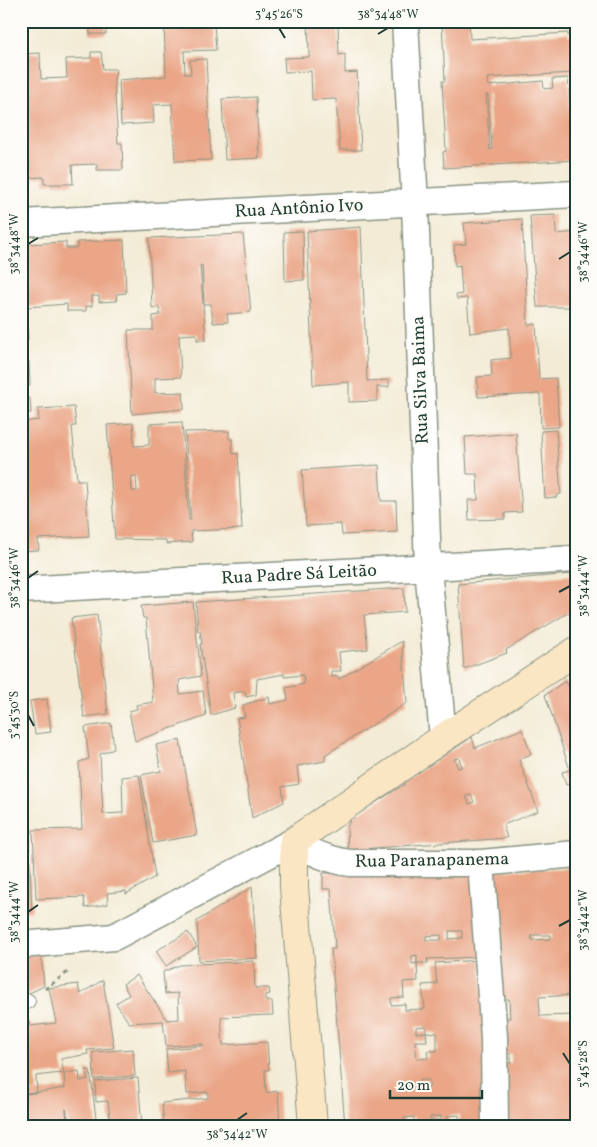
<svg xmlns="http://www.w3.org/2000/svg" width="597" height="1147" font-family="Vollkorn,serif">
  <rect width="100%" height="100%" fill="#fdfcf7"/>
  <filter id="ink" filterUnits="userSpaceOnUse"><feTurbulence type="fractalNoise" baseFrequency=".02" numOctaves="2"/><feDisplacementMap in="SourceGraphic" scale="10" xChannelSelector="R" yChannelSelector="G"/><feConvolveMatrix kernelMatrix="1 2 1 2 8 2 1 2 1" color-interpolation-filters="sRGB"/></filter>
  <filter id="wash" filterUnits="userSpaceOnUse"><feTurbulence type="fractalNoise" baseFrequency=".0096" numOctaves="4" result="noise"/><feDisplacementMap in="SourceGraphic" scale="20" xChannelSelector="R" yChannelSelector="G"/><feGaussianBlur stdDeviation="1.12" result="paint"/><feColorMatrix in="noise" values="0 0 0 0 0 0 0 0 0 0 0 0 0 0 0 0 0 1.4 0 .05"/><feComposite in="paint" operator="in"/></filter>
  <g filter="url(#wash)">
    <rect width="100%" height="100%" fill="#f3ebd5"/>
    <g id="blocks">
      <path fill="#eaa687" fill-rule="evenodd" d="M89,21H106V34H90Z
        M442,21H469L470,39L568,33V36L576,35V79H572V73L487,78L488,86L543,81L544,89L553,88L552,79L568,78L573,140L576,139V160L444,168L443,152L446,151L442,81H445ZM486,95H488L492,149L490,150Z
        M325,22V25H338L339,55L345,54V73L357,72L361,150H340L336,99L312,100L311,71L285,72L284,58L309,57L308,23Z
        M214,23L216,50L184,51L185,74H191L190,60L206,59L211,160L175,161L172,104L153,105L154,123L121,125L119,80L166,76L164,25Z
        M91,52H101L103,69H116L114,80L118,143H122L123,170H97V164L72,165L73,184H44V177L21,178V54L40,53L41,79L67,78L66,59L91,58Z
        M576,92V113H574L573,93Z
        M256,97L259,158L225,160L222,99Z
        M555,215L556,234L576,232V307H537L530,216Z
        M522,219L528,325L536,324L539,379L556,378L559,427L541,428L540,394L478,397L477,377L492,376L491,360L511,358L509,328L470,333L467,298L457,299L456,295L462,294L460,265L455,266L454,245L466,244L464,223Z
        M361,227L367,381L389,380V387H377V401L349,402V382L313,385L307,231Z
        M303,231L304,280L285,281L284,232Z
        M243,234L251,312L227,314L228,322L213,323L211,304H204L202,265L200,266L206,340H197V334L179,335L181,377L155,378V393L183,392L184,409L132,414L128,330H153V316L160,315L159,307L152,308L149,238Z
        M124,240L126,293L116,294L117,301L99,302V296H92V306H86V311H67V304L27,307V304H21V265H26L25,244L66,242V248H77V242Z
        M27,325L28,340L21,341V326Z
        M21,361H29L30,386H21Z
        M21,398H30L31,413H21Z
        M74,407L76,426H72L77,480H85L89,536L38,539L39,550L21,551V422L39,420L38,409Z
        M182,422L189,520H191L185,432L229,431V439H232L233,454L238,453L242,529L191,531L192,542L166,544V540L115,539L107,425L133,423L134,446L149,445V424ZM136,476L137,491H132L131,477Z
        M556,430L561,494L557,495V497L545,498L541,431Z
        M516,433L522,512L505,513V519L469,520L468,500H478L477,474H467L465,437Z
        M379,465L381,501H396L397,532L342,535L341,524L306,526L302,470Z
        M576,569V608L506,650L507,653L464,669L458,584L572,574V570Z
        M404,588L405,612L364,615L368,649L339,652L341,671H331V677L338,676L339,679L402,641L407,703L325,755V761L297,766L299,784L282,787L284,802L252,818L237,718L245,717L243,705L269,697L270,704L288,700L286,688L304,684L303,675L284,677V674L257,679L256,695L246,697L245,691L233,693L235,708L211,715L200,644H202L200,631H198L196,602Z
        M193,602L201,676L179,680L180,694L203,691L206,716L135,741L129,711L137,709L136,705L153,702L146,618H143L141,606Z
        M97,615L108,714L84,717L71,618Z
        M565,681L567,685L576,682V712L573,713L576,721V782L566,785L562,772L570,770L545,695Z
        M47,699L51,732L35,734L30,701Z
        M111,723L114,749L100,754L103,814L123,813L122,777L139,775L155,877L126,894V891L107,893L108,904L85,908L84,897L36,899L33,830L82,829L79,762L89,759L85,727Z
        M522,729L531,754L519,759L538,811L503,825L507,838L348,850L347,827L351,818L405,784L404,782L472,737L475,748ZM459,758L462,767L458,768L454,759ZM471,795L474,802L469,804L466,796Z
        M180,740L197,835L153,843L141,775L161,771L156,745Z
        M21,807H27L32,911L21,912Z
        M572,868L576,995L539,997L540,1016L576,1015V1126H501L504,1063H511V1054H503L501,1018H510L509,999H500L492,871ZM531,935H551V939L532,940Z
        M476,870L481,957L427,959L428,963H417V955L412,956V964L417,963L418,981L403,982L404,997L391,998V1005L405,1004V1010L425,1009L422,985L437,984L435,963L481,960L488,1126H460L459,1115L448,1116V1126H414V1117L404,1118V1126H345L331,949H335L331,889H323V873H392V877L400,878V872ZM449,931H462V938L449,939ZM441,935V940H426V936ZM426,1026V1032L437,1033V1051H427L428,1058L417,1059L415,1041H427L426,1032L416,1033V1027ZM419,1080H429V1088L419,1087ZM441,1116V1120H430V1117Z
        M252,887L257,958L199,961L197,921Z
        M188,932L197,947L166,966L156,951Z
        M41,953L44,986L21,997V957Z
        M254,961L255,988H269L270,994L265,995V1001H272L273,1015L221,1017L223,1045L267,1042L269,1070H265L266,1093L278,1091L280,1126H164L162,1103L208,1098V1092L187,1094L185,1071L168,1073L166,1049L203,1046V1044L166,1046L163,1021L129,1023L116,1003L129,995L123,984L137,975L167,1020L179,1019L178,993L165,994L163,972L180,965Z
        M103,980L114,1048L87,1050L88,1054L61,1059L64,1073L79,1071L80,1081L88,1079L86,1070H90L97,1126H69L66,1109L67,1126H21V1095L65,1088L64,1073L52,1074L36,1076L37,1092L26,1093L25,1082H21V1024L29,1021L30,1026L56,1023L49,988L78,984L80,994Z
        M133,1049L135,1076L94,1079L93,1052Z
        M138,1078L142,1126H111L108,1101L96,1102L95,1081Z"/>
    </g>
  </g>
  <g filter="url(#ink)">
    <use href="#blocks" fill-opacity="0" stroke="#899484" stroke-width="1"/>
    <g fill="none" stroke-linecap="round" stroke-linejoin="round">
      <defs>
        <path id="lane" d="M21,1005L28,1001"/>
        <path id="street" d="M405,21L415,204L428,567L443,738
          M21,223L576,194
          M21,590L576,559
          M481,863L494,1037L495,1126
          M21,945L114,937L294,841C312,853 328,860 350,863H481L576,854"/>
        <path id="secondary" d="M313,1126L294,887V841L443,738L576,651"/>
      </defs>
      <use href="#lane" stroke="#899484" stroke-width="16"/>
      <use href="#street" stroke="#899484" stroke-width="29"/>
      <use href="#secondary" stroke="#899484" stroke-width="30"/>
      <path stroke="#899484" stroke-width="3" stroke-dasharray="4 4" stroke-linecap="butt" d="M45,989L68,972"/>
      <use href="#lane" stroke="#fff" stroke-width="14"/>
      <use href="#street" stroke="#fff" stroke-width="26"/>
      <use href="#secondary" stroke="#fbe6c4" stroke-width="28"/>
    </g>
  </g>
  <path fill="none" stroke="#1f3d34" stroke-width="2" d="M279,28L285,38M378,34L388,28M28,244L38,238M559,259L570,252M28,578L38,571M559,592L570,586M28,715L34,726M28,912L38,905M559,926L570,920M563,1053L570,1064M237,1120L247,1113"/>
  <g text-anchor="middle" dominant-baseline="central" stroke-width="4.5" stroke-linejoin="round" paint-order="stroke">
    <g font-size="18" fill="#1f3d34" stroke="#fdfcf7">
      <text transform="translate(299 209) rotate(-3)">Rua Antônio Ivo</text>
      <text transform="translate(421 380) rotate(-92)">Rua Silva Baima</text>
      <text transform="translate(299 575) rotate(-3)">Rua Padre Sá Leitão</text>
      <text transform="translate(432 861) rotate(-1)">Rua Paranapanema</text>
    </g>
  </g>
  <rect width="597" height="1147" fill="none" stroke="#fdfcf7" stroke-width="55"/>
  <path d="M390 1090v8h92v-8" fill="none" stroke="#1f3d34" stroke-width="2.5"/>
  <text x="397" y="1090" font-size="15" fill="#1f3d34" stroke="#fdfcf7" stroke-width="4" paint-order="stroke">20 m</text>
  <rect x="28" y="28" width="542" height="1092" fill="none" stroke="#1f3d34" stroke-width="2"/>
  <g font-size="12" text-anchor="middle" fill="#1f3d34">
    <text x="279" y="18">3°45'26"S</text>
    <text x="388" y="18">38°34'48"W</text>
    <text transform="translate(14 244) rotate(-90)" y="4">38°34'48"W</text>
    <text transform="translate(583 252) rotate(-90)" y="4">38°34'46"W</text>
    <text transform="translate(14 578) rotate(-90)" y="4">38°34'46"W</text>
    <text transform="translate(583 586) rotate(-90)" y="4">38°34'44"W</text>
    <text transform="translate(14 715) rotate(-90)" y="4">3°45'30"S</text>
    <text transform="translate(14 912) rotate(-90)" y="4">38°34'44"W</text>
    <text transform="translate(583 920) rotate(-90)" y="4">38°34'42"W</text>
    <text transform="translate(583 1064) rotate(-90)" y="4">3°45'28"S</text>
    <text x="237" y="1138">38°34'42"W</text>
  </g>
</svg>
